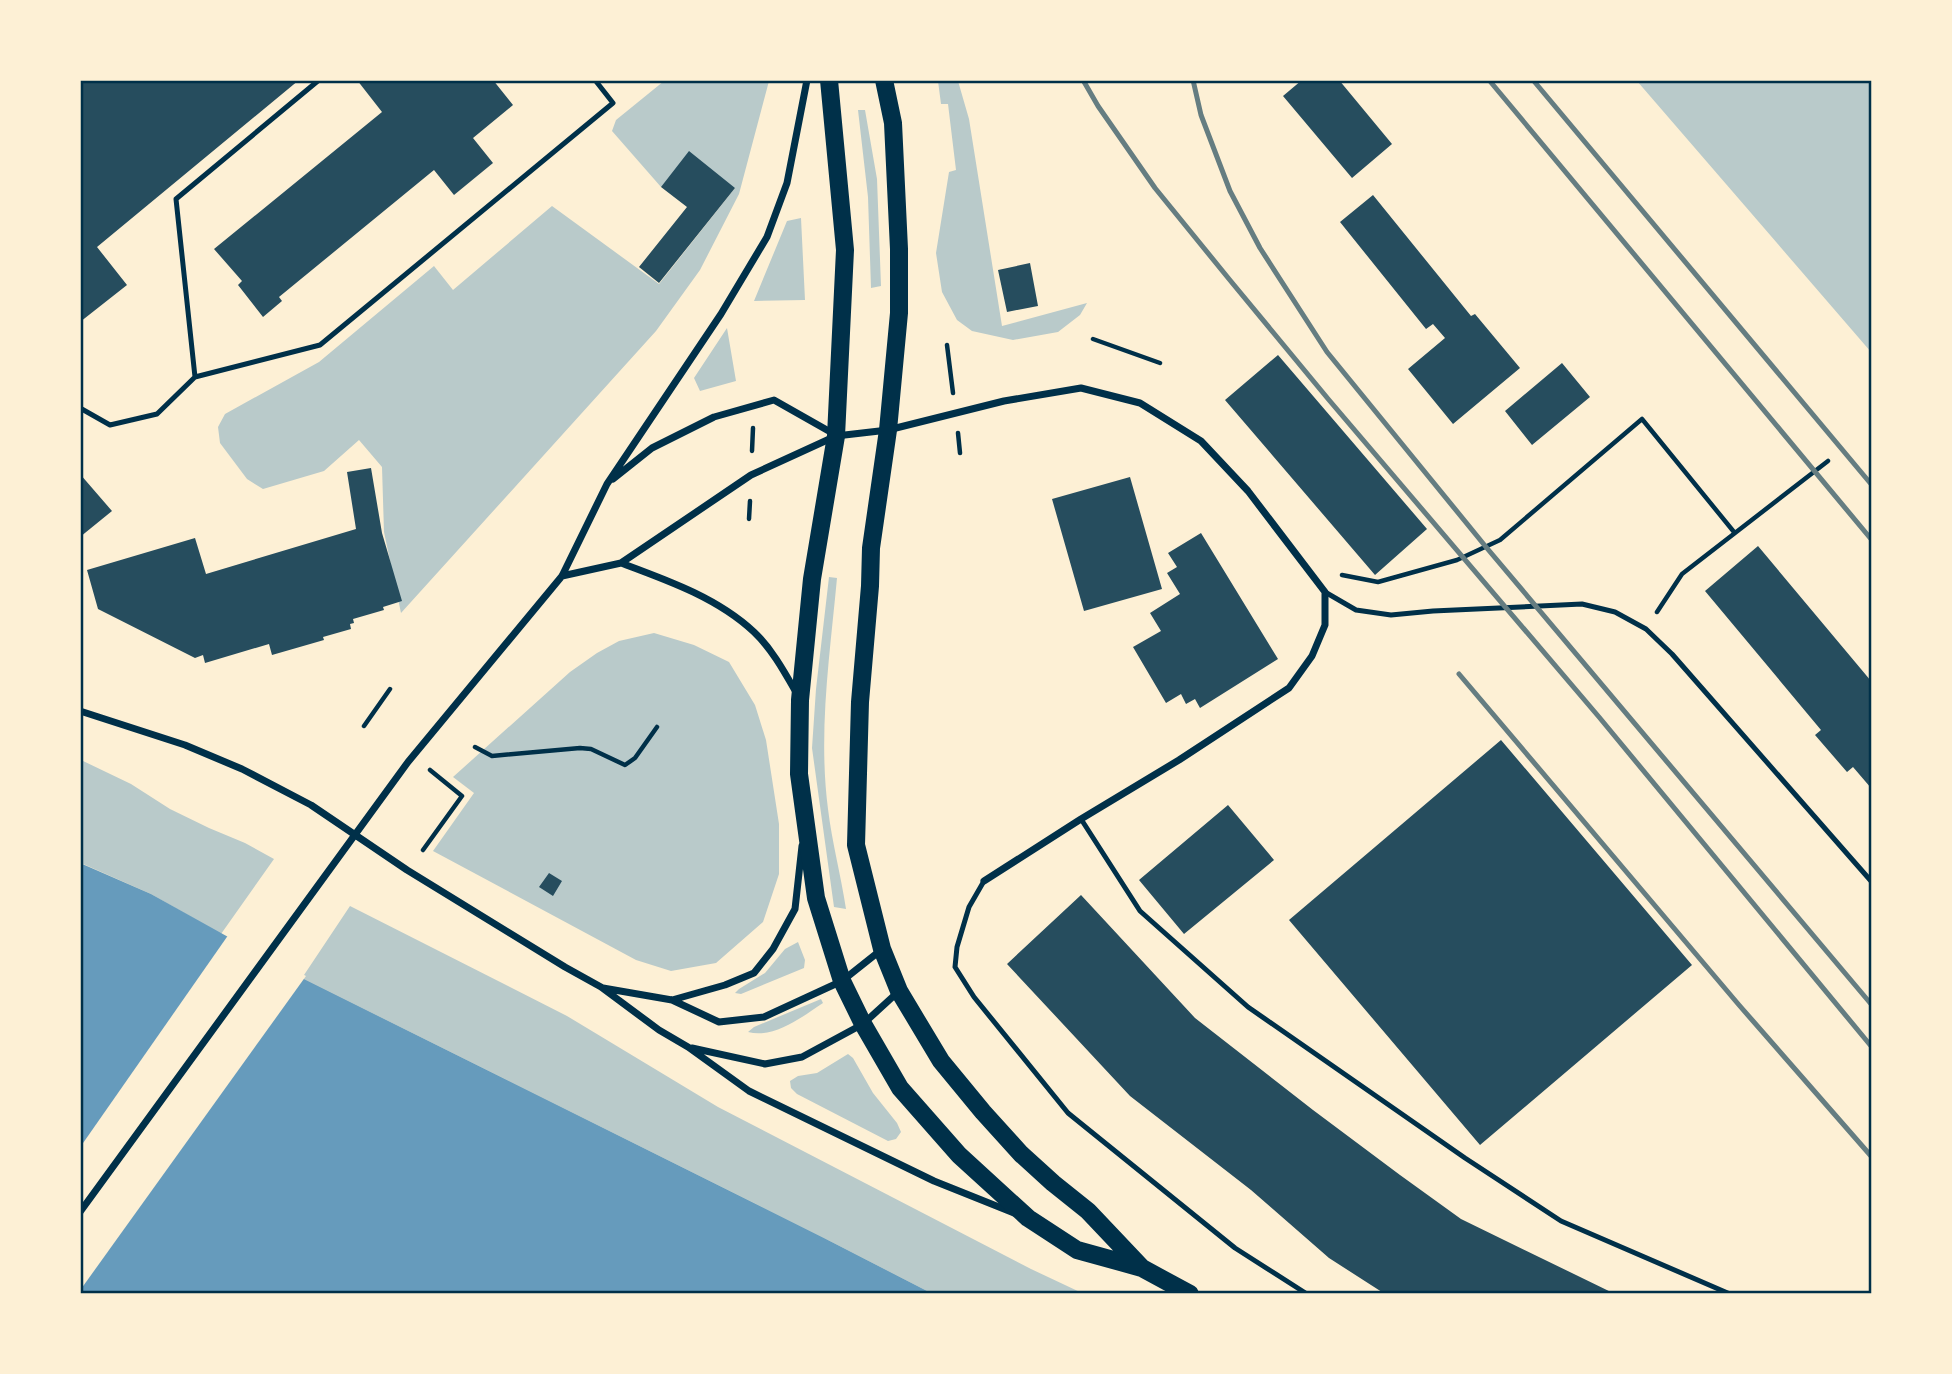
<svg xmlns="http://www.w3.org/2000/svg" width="1952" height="1374" font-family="'Fira Sans Condensed',sans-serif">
  <rect width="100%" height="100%" fill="#fdf0d5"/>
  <path fill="#b9caca" d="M664,81H769L739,194L700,270L656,331L401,613L384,532L382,467L359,440L324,471L263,489L247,479L220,443L218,427L225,414L319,362L434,266L453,290L552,206L659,284L735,188L661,187L612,131L616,120Z
    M938,81H958L969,119L1002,326L1087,303L1080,315L1058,332L1013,340L972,331L957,320L942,292L936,253L949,172L956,170L948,104H941Z
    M1637,81H1871V352Z
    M858,110H865L877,179L881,286L871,288L868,197Z
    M801,218L805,300L754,301L787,221Z
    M727,328L736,381L700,391L694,378Z
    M829,577L837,578C830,654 818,732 828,809C832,842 841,876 846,909L834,907L812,748L816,689Z
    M654,633L694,645L729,662L755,705L766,740L779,824V874L763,922L716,963L671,971L636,960L433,851L474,793L453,777L570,672L597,653L619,641Z
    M81,760L131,784L170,809L209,828L245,843L274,859L221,934L151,894L81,863Z
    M350,906L567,1016L718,1107L1031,1269L1082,1293H931L824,1238L302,978Z
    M798,942L805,960L804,968L741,994L735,993L739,989L765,973L785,949Z
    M821,999L823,1003C802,1017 774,1039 748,1032L754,1027Z
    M848,1054L853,1058L873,1093L897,1123L901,1132L896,1139L888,1141L797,1094L791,1088L790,1081L798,1076L817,1073Z"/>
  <path fill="#669bbc" d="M80,863L151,894L302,978L824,1238L931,1293H81Z"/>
  <path fill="#fdf0d5" d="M229,934L306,976L81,1289V1146Z"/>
  <path fill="#264d5e" d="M80,80H299L97,247L127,285L80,322Z
    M357,80H493L513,105L473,138L493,163L454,195L434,170L279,297L282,301L263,317L238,285L242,281L214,249L382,112Z
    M1302,80H1339L1392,144L1352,178L1283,96Z
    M689,151L735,188L659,283L639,267L687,207L661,187Z
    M1373,195L1471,316L1475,314L1520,368L1453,424L1408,369L1445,338L1433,324L1426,329L1340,222Z
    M1030,263L1038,306L1007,312L998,270Z
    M1278,355L1427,529L1375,575L1225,400Z
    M1562,363L1590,397L1532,445L1505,411Z
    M371,468L382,533L402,601L383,607L384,610L353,619L354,623L350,624L351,629L323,637L324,640L272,655L269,644L205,663L203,655L195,658L98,609L87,570L195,538L206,574L356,529L347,472Z
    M80,474L112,511L80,537Z
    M1130,477L1162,589L1084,611L1052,499Z
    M1201,533L1278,659L1200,708L1195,699L1186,704L1181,694L1166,703L1133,647L1161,631L1150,613L1180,594L1167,573L1177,567L1168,553Z
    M1758,546L1871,681V788L1853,767L1847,772L1815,735L1821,730L1705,591Z
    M1501,740L1692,965L1480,1145L1289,920Z
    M1228,805L1274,860L1184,934L1139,880Z
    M549,873L562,881L553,896L539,887Z
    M1081,895L1195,1018L1313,1110L1400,1175L1461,1219L1615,1294H1385L1329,1258L1251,1190L1130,1096L1007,964Z"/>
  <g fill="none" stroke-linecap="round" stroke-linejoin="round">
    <path stroke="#003049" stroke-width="4.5" d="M1093,339L1160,363
      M947,345L953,393
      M958,433L960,453
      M752,451L753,428
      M749,519L750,501
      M1342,575L1378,582L1457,560L1500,540L1642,419L1734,532
      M1657,612L1682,574L1828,461
      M364,726L390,689
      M475,747L492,756L580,748L591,749L625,765L635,758L657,727
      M423,850L462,796L430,770"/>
    <path stroke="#003049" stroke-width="5" d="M195,377L176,199L319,80
      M80,408L110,425L157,414L195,377L320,345L613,103L595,80
      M1325,592L1356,610L1391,615L1433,611L1582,604L1615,612L1646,629L1672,654L1871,881
      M1081,819L1140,911L1248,1007L1465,1158L1561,1221L1730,1294
      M984,881L969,907L957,947L955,967L974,997L1068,1113L1235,1248L1307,1294"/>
    <path stroke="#003049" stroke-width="7" d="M613,479L652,448L714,417L774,400L834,434
      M621,563C667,580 718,598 754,632C772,649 785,673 797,694
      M562,576L621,563L751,475L836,436L888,430L1004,401L1081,388L1140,403L1201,441L1248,491L1325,592V625L1312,656L1289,688L1179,760L1081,819L984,881
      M80,711L185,745L242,769L311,805L407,870L565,967L601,987L659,1030L688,1047L749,1091L934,1181L1014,1213
      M603,988L672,1000L725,985L754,973L773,949L795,909L802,846
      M672,1000L719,1022L764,1017L842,981L881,950
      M692,1048L765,1064L802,1057L863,1024L898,992
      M80,1212L408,762L562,576L607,484L721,314L767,237L787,183L807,80"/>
    <path stroke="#003049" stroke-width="18" d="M829,80L845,250L836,436L812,579L800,700L799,774L816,898L842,981L863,1024L900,1088L959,1155L1028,1218L1077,1250L1142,1268L1190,1294
      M884,80L893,123L899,249V313L888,430L871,548L870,586L860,702L856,845L882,949L899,991L941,1061L983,1112L1021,1154L1053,1183L1088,1211L1142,1268"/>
    <path stroke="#657d81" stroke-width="5" d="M1083,80L1098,106L1155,188L1229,279L1329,400L1599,717L1871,1046
      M1193,80L1201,115L1230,191L1260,248L1327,352L1486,547L1871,1004
      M1489,80L1871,539
      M1533,80L1871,484
      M1459,674L1739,1005L1871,1156"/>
  </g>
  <rect width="1952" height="1374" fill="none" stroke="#fdf0d5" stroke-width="164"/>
  <rect x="82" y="82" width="1788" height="1210" fill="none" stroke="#003049" stroke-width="2.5"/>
</svg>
